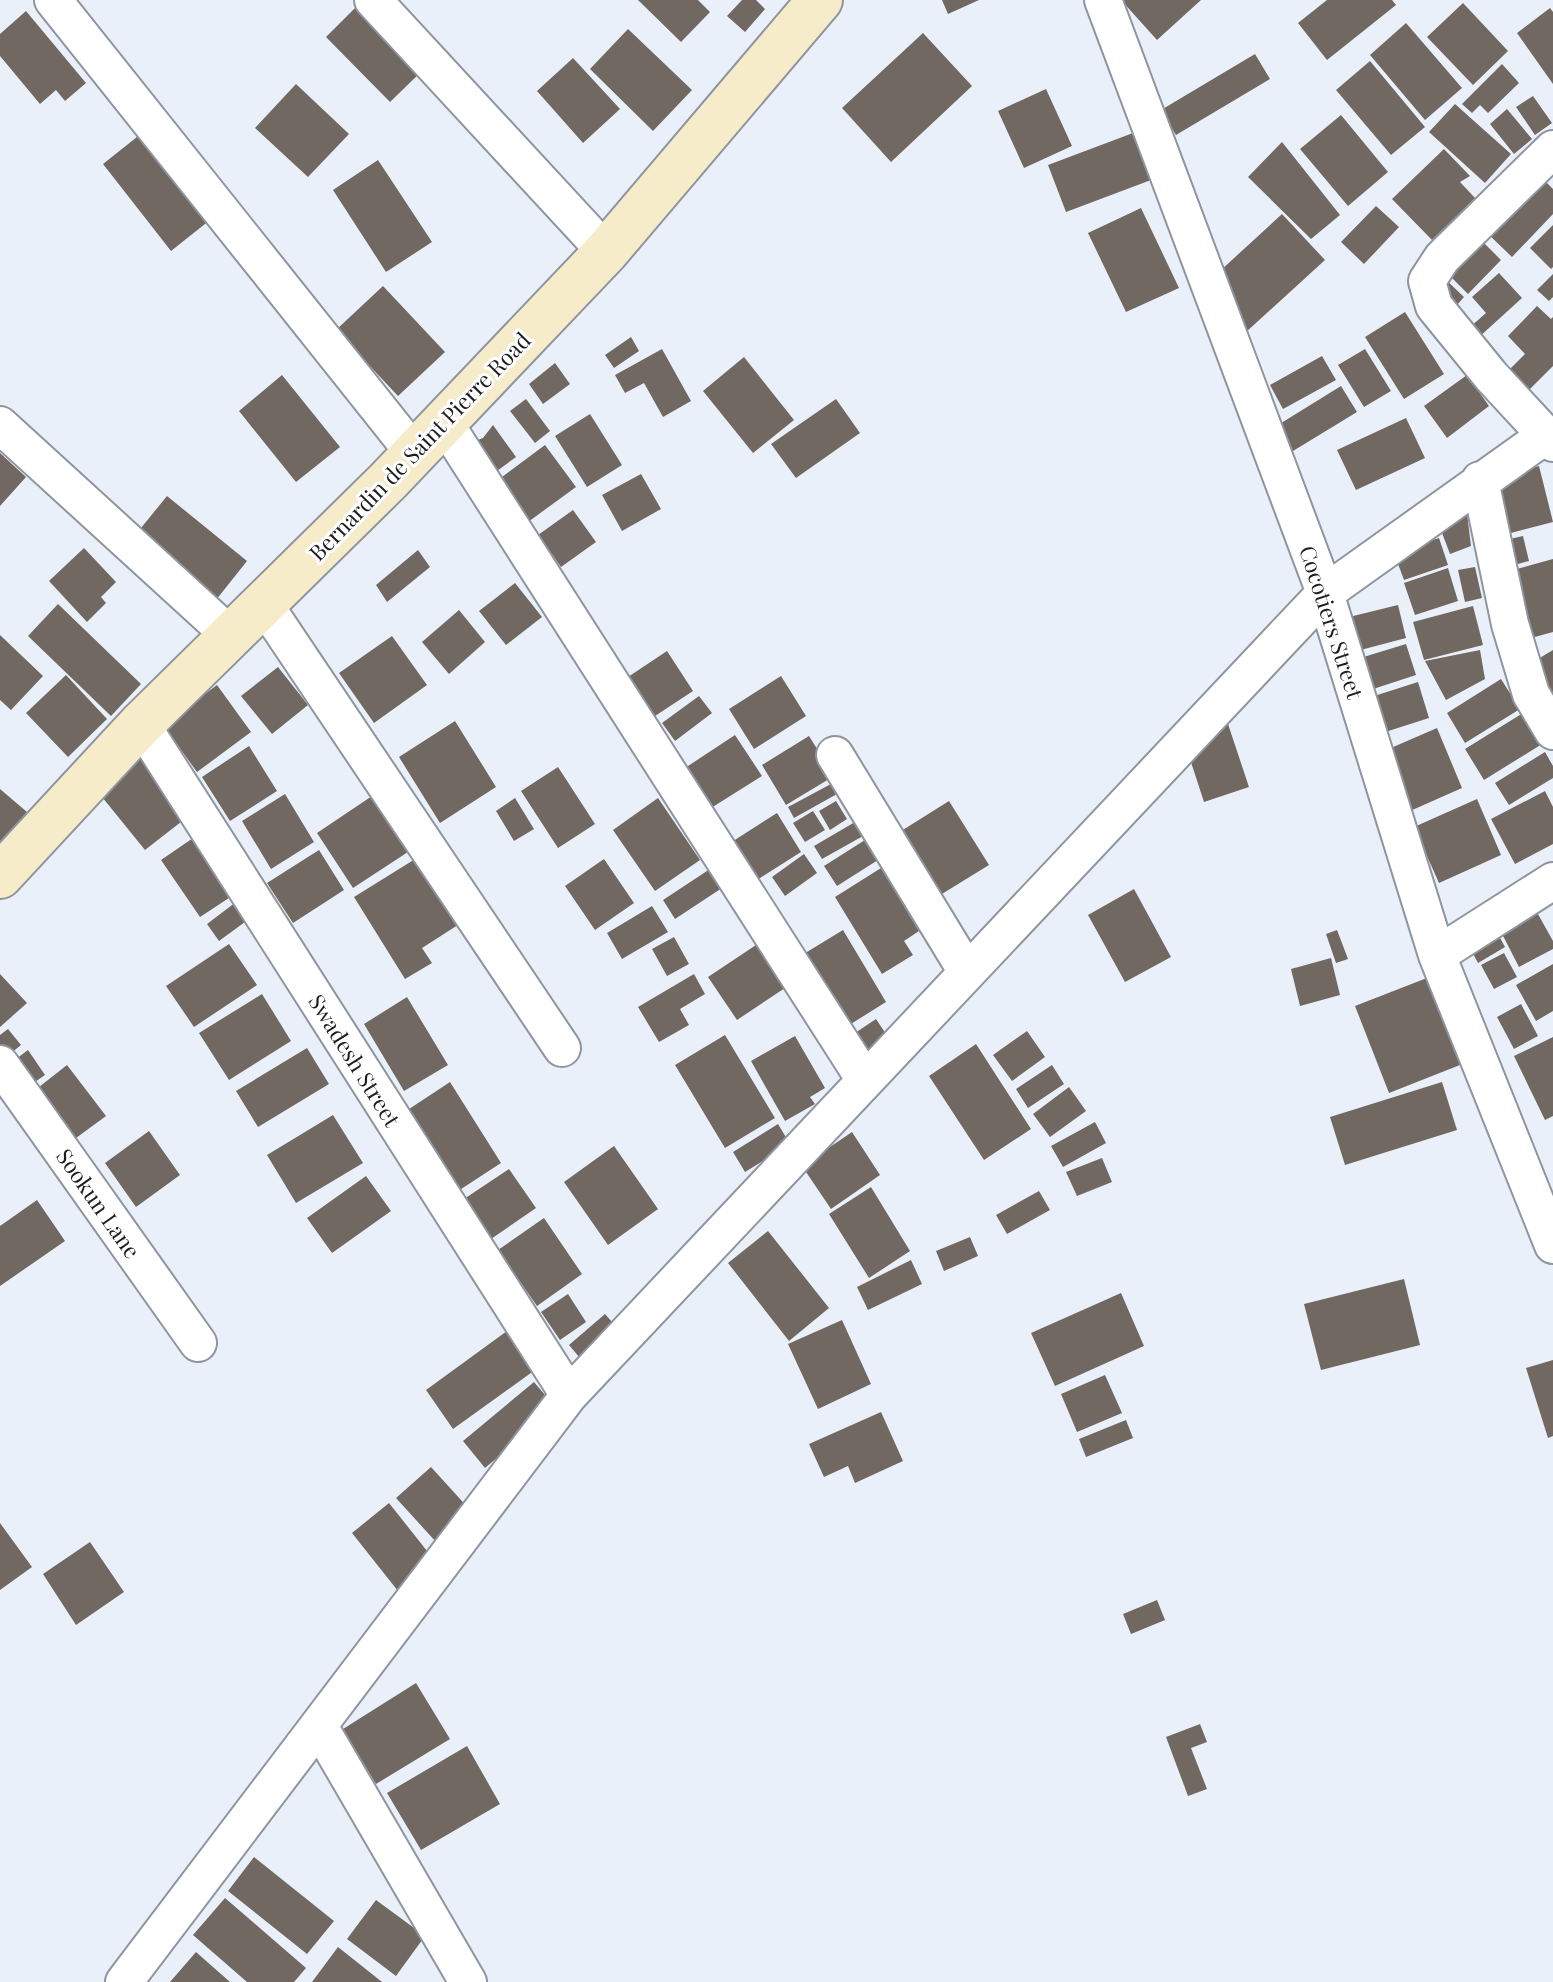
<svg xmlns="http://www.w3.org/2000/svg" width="1553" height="1982" font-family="'Playfair Display',serif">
  <rect width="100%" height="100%" fill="#eaf0fa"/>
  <path fill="#706861" d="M638,0H698L710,12L681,42Z
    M742,0H756L765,9L745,32L727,16Z
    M942,0H979L948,14Z
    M1121,0H1201L1157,40Z
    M1327,0H1392L1396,5L1327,60L1298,23Z
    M1463,3L1508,51L1473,85L1427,37Z
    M359,4L424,69L390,102L326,37Z
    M1550,8L1553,12V84L1517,33Z
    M26,11L86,83L65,101L56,90L40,104L0,56V34Z
    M1406,23L1462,88L1425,120L1370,55Z
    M628,29L692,90L653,131L590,69Z
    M923,33L972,86L891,162L842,108Z
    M1255,54L1270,79L1176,135L1161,110Z
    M573,58L620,109L583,143L537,91Z
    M1370,61L1425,127L1391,155L1336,90Z
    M1502,64L1519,83L1488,113L1480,105L1472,113L1462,104Z
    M296,84L349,134L308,177L255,128Z
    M1046,89L1072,146L1024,168L998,111Z
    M1533,96L1552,123L1535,135L1516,107Z
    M1455,104L1511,154L1485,183L1429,132Z
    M1507,109L1532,139L1514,154L1490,124Z
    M1341,115L1388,172L1348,206L1300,149Z
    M142,133L210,220L171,251L103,164Z
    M1133,133L1151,180L1066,212L1048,165Z
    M1282,142L1340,215L1311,239L1248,177Z
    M1444,149L1470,176L1460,182L1475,198L1432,240L1392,199Z
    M378,160L432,242L386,272L333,190Z
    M1539,175L1553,189V214L1512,257L1486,232Z
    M1376,206L1399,227L1364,264L1341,242Z
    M1141,208L1179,288L1126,312L1088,233Z
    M1282,214L1325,260L1245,333L1220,271Z
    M1553,225V267L1551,269L1530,248Z
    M1481,240L1501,260L1468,294L1448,274Z
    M1499,273L1522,298L1478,338L1469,328L1486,313L1472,297Z
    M1553,274V297L1549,301L1537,290Z
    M1445,279L1464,297L1450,313Z
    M383,286L445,352L398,396L336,330Z
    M1537,306L1551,319L1553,317V366L1527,392L1507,372L1525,354L1508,336Z
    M1405,312L1444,374L1404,399L1365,337Z
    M631,337L639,351L614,368L605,355Z
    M662,349L691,401L663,417L644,383L625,393L615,375Z
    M1365,349L1391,391L1364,407L1338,365Z
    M1322,356L1336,380L1283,409L1270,385Z
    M744,357L794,420L753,453L703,391Z
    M555,363L570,384L543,404L529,384Z
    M282,375L340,447L296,482L239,411Z
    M1467,375L1489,406L1447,438L1424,406Z
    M1341,386L1357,412L1293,451L1278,425Z
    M526,399L550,431L535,443L510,411Z
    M836,399L860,433L796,478L771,444Z
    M590,414L622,465L587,487L555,436Z
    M1406,418L1425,458L1356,490L1337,450Z
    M493,425L516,457L490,476L467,444L483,438Z
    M545,445L576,487L528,522L498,480Z
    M0,453L26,477L0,506Z
    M1539,466L1553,522L1507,534L1492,478Z
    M641,474L661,509L622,531L602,495Z
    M167,496L247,561L212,605L132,539Z
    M1466,505L1471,546L1450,554L1436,517Z
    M573,510L596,542L561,567L538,535Z
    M1523,536L1529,561L1507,567L1501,541Z
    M1439,538L1448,565L1404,580L1394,553Z
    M84,548L116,582L101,597L106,603L87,622L49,581Z
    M418,550L430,567L387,602L376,585Z
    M1553,559V632L1531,638L1513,570Z
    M1475,567L1482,598L1465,602L1458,570Z
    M1448,568L1458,601L1415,615L1404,583Z
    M515,583L542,617L506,645L479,611Z
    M58,604L141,684L111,716L28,636Z
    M1398,605L1406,638L1353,652L1345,618Z
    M1473,606L1483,645L1424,660L1413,622Z
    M459,610L485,642L449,674L422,642Z
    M0,635L43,676L11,710L0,700Z
    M392,636L427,685L374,723L339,673Z
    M1406,644L1416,675L1367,691L1357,659Z
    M1480,650L1485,679L1446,700L1425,661Z
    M1553,650V695L1533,662Z
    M667,651L693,691L652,718L625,679Z
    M278,667L308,705L272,734L241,696Z
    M66,675L107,719L68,757L26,713Z
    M781,676L806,716L754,749L729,709Z
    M1501,679L1520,709L1465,743L1447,713Z
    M1418,682L1429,718L1379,734L1368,698Z
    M217,685L251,732L197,772L163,725Z
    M699,696L712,713L675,741L662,723Z
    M1523,713L1542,744L1484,780L1465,749Z
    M455,721L496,787L440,823L399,757Z
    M1227,721L1249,787L1204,802L1189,756Z
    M1437,728L1462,788L1410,811L1384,751Z
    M735,735L762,776L711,808L685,768Z
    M809,736L834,776L786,805L762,765Z
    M249,746L277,791L230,821L202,777Z
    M146,752L186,818L145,850L98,792Z
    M1545,752L1553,766V778L1509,805L1495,783Z
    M558,767L595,824L558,848L521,791Z
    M831,784L837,794L794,818L788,807Z
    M0,789L27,812L0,843Z
    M1545,791L1553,807V844L1515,864L1491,819Z
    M285,794L314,842L271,869L242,821Z
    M375,794L411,850L353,888L317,833Z
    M515,798L534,829L514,841L496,811Z
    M658,798L700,860L655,891L613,830Z
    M1477,799L1501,855L1439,883L1414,827Z
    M836,801L847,819L830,830L819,811Z
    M949,801L989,865L937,897L898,833Z
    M813,811L825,830L805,842L793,823Z
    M777,813L801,852L752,883L727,845Z
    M855,822L863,836L822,859L814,846Z
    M196,836L235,894L200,917L161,860Z
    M865,840L878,860L837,886L824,866Z
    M319,850L344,890L293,923L267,883Z
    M804,854L817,873L785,896L772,877Z
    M420,856L461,923L422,948L432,963L405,979L354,897Z
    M604,859L634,903L595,930L565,886Z
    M713,867L725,886L675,919L663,900Z
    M881,868L919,931L904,941L913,955L882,974L835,897Z
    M1134,889L1171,957L1125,982L1088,915Z
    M236,902L249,919L219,941L207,924Z
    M652,906L668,932L622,959L607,933Z
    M1534,907L1553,941V949L1519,967L1498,926Z
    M1494,927L1505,947L1478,963L1467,942Z
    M843,930L886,1002L846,1027L802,955Z
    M1337,930L1348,959L1336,963L1326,934Z
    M674,937L689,964L667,976L652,949Z
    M762,941L791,984L737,1020L708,977Z
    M229,944L257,985L194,1027L166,986Z
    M1504,953L1517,977L1494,989L1481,965Z
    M1331,958L1340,995L1300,1006L1291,969Z
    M1553,964V1011L1536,1021L1516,985Z
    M0,974L27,1003L0,1027Z
    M694,974L705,994L680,1009L689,1025L659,1042L638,1007Z
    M1432,976L1465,1063L1389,1093L1355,1006Z
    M262,994L291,1041L229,1080L199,1033Z
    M407,997L448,1065L404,1091L364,1024Z
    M1521,1004L1538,1036L1514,1049L1497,1017Z
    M876,1019L888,1037L864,1054L852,1035Z
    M8,1029L21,1045L5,1058L0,1052V1035Z
    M1027,1031L1045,1057L1012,1081L993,1055Z
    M725,1035L775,1118L725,1148L675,1065Z
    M795,1036L825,1088L810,1097L815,1104L785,1121L751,1061Z
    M1553,1037V1116L1545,1120L1514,1056Z
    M976,1044L1031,1129L984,1160L929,1076Z
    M307,1048L329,1084L258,1127L236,1091Z
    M28,1050L45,1075L29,1086L12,1062Z
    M67,1065L106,1116L72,1141L34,1091Z
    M1052,1065L1064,1084L1028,1108L1016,1089Z
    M450,1082L501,1163L455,1193L403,1113Z
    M1442,1082L1457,1130L1345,1165L1330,1117Z
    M1069,1087L1086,1111L1050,1137L1033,1114Z
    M333,1115L363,1163L296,1203L267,1155Z
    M1095,1122L1106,1143L1063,1167L1051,1146Z
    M778,1124L790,1144L745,1172L733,1152Z
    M149,1131L180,1175L136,1207L105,1163Z
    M852,1132L880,1175L831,1209L802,1166Z
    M614,1146L658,1209L608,1245L564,1182Z
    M1102,1158L1112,1182L1077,1196L1066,1172Z
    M509,1169L536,1208L488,1241L461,1201Z
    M366,1176L391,1211L332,1253L307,1218Z
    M871,1187L910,1251L869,1278L829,1214Z
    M1039,1191L1050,1210L1007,1234L996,1215Z
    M37,1200L65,1241L0,1286V1226Z
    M544,1218L582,1274L537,1306L498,1250Z
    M768,1231L829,1308L789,1341L728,1263Z
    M970,1237L978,1256L944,1271L936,1251Z
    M911,1260L922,1284L868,1310L857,1287Z
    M1404,1279L1420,1345L1321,1370L1304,1304Z
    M1121,1293L1144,1346L1055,1386L1031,1333Z
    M568,1294L586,1322L560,1340L541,1312Z
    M605,1314L621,1332L585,1364L569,1345Z
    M842,1320L871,1384L818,1409L788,1344Z
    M507,1331L535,1370L453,1429L426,1390Z
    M1553,1360V1436L1548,1438L1526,1368Z
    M1105,1375L1122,1413L1077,1432L1061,1394Z
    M534,1382L556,1408L485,1468L463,1441Z
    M881,1412L903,1461L855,1483L848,1466L824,1477L809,1444Z
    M1126,1420L1133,1438L1086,1457L1079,1439Z
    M431,1467L471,1511L437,1543L396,1498Z
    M389,1503L435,1561L398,1591L352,1533Z
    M0,1523L32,1567L0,1590Z
    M90,1542L124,1592L76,1625L43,1574Z
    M1157,1600L1165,1620L1131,1634L1123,1614Z
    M416,1683L450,1739L376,1784L343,1729Z
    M1200,1724L1207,1742L1191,1748L1207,1789L1188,1796L1166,1737Z
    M467,1746L500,1804L421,1850L387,1793Z
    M254,1857L334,1921L307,1954L228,1891Z
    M225,1898L306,1968L294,1982H247L193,1935Z
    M376,1900L425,1936L396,1976L347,1939Z
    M338,1947L382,1982H312Z
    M196,1952L230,1982H170Z"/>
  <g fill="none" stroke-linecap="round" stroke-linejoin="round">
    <defs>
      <path id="street" d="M53,0L414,453
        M373,0L606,252
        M1103,0L1325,593L1437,955L1553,1245
        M1553,149L1442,258L1427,281L1434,306L1491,376L1553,443
        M444,422L865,1080
        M0,425L231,636
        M1480,480L1510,624L1531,694L1553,731
        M264,604L562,1048
        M141,724L569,1395
        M835,755L967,972
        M1437,955L1553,881
        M0,1064L198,1343
        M319,1726L468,1982
        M124,1982L569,1395L1325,593L1545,436"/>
      <path id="secondary" d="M0,876L141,724L388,481L606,252L820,0"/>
    </defs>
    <use href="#street" stroke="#8f959e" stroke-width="40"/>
    <use href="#secondary" stroke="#8f959e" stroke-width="48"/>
    <use href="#street" stroke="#fff" stroke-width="36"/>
    <use href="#secondary" stroke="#f7ecc9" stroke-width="44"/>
  </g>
  <g text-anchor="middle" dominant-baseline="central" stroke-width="6" stroke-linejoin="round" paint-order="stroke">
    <g font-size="22" fill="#1b1d20" stroke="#fff">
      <text transform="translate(419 446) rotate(-46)">Bernardin de Saint Pierre Road</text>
      <text transform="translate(1332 622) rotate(72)">Cocotiers Street</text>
      <text transform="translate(355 1060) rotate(58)">Swadesh Street</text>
      <text transform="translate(99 1203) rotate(55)">Sookun Lane</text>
    </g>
  </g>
</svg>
